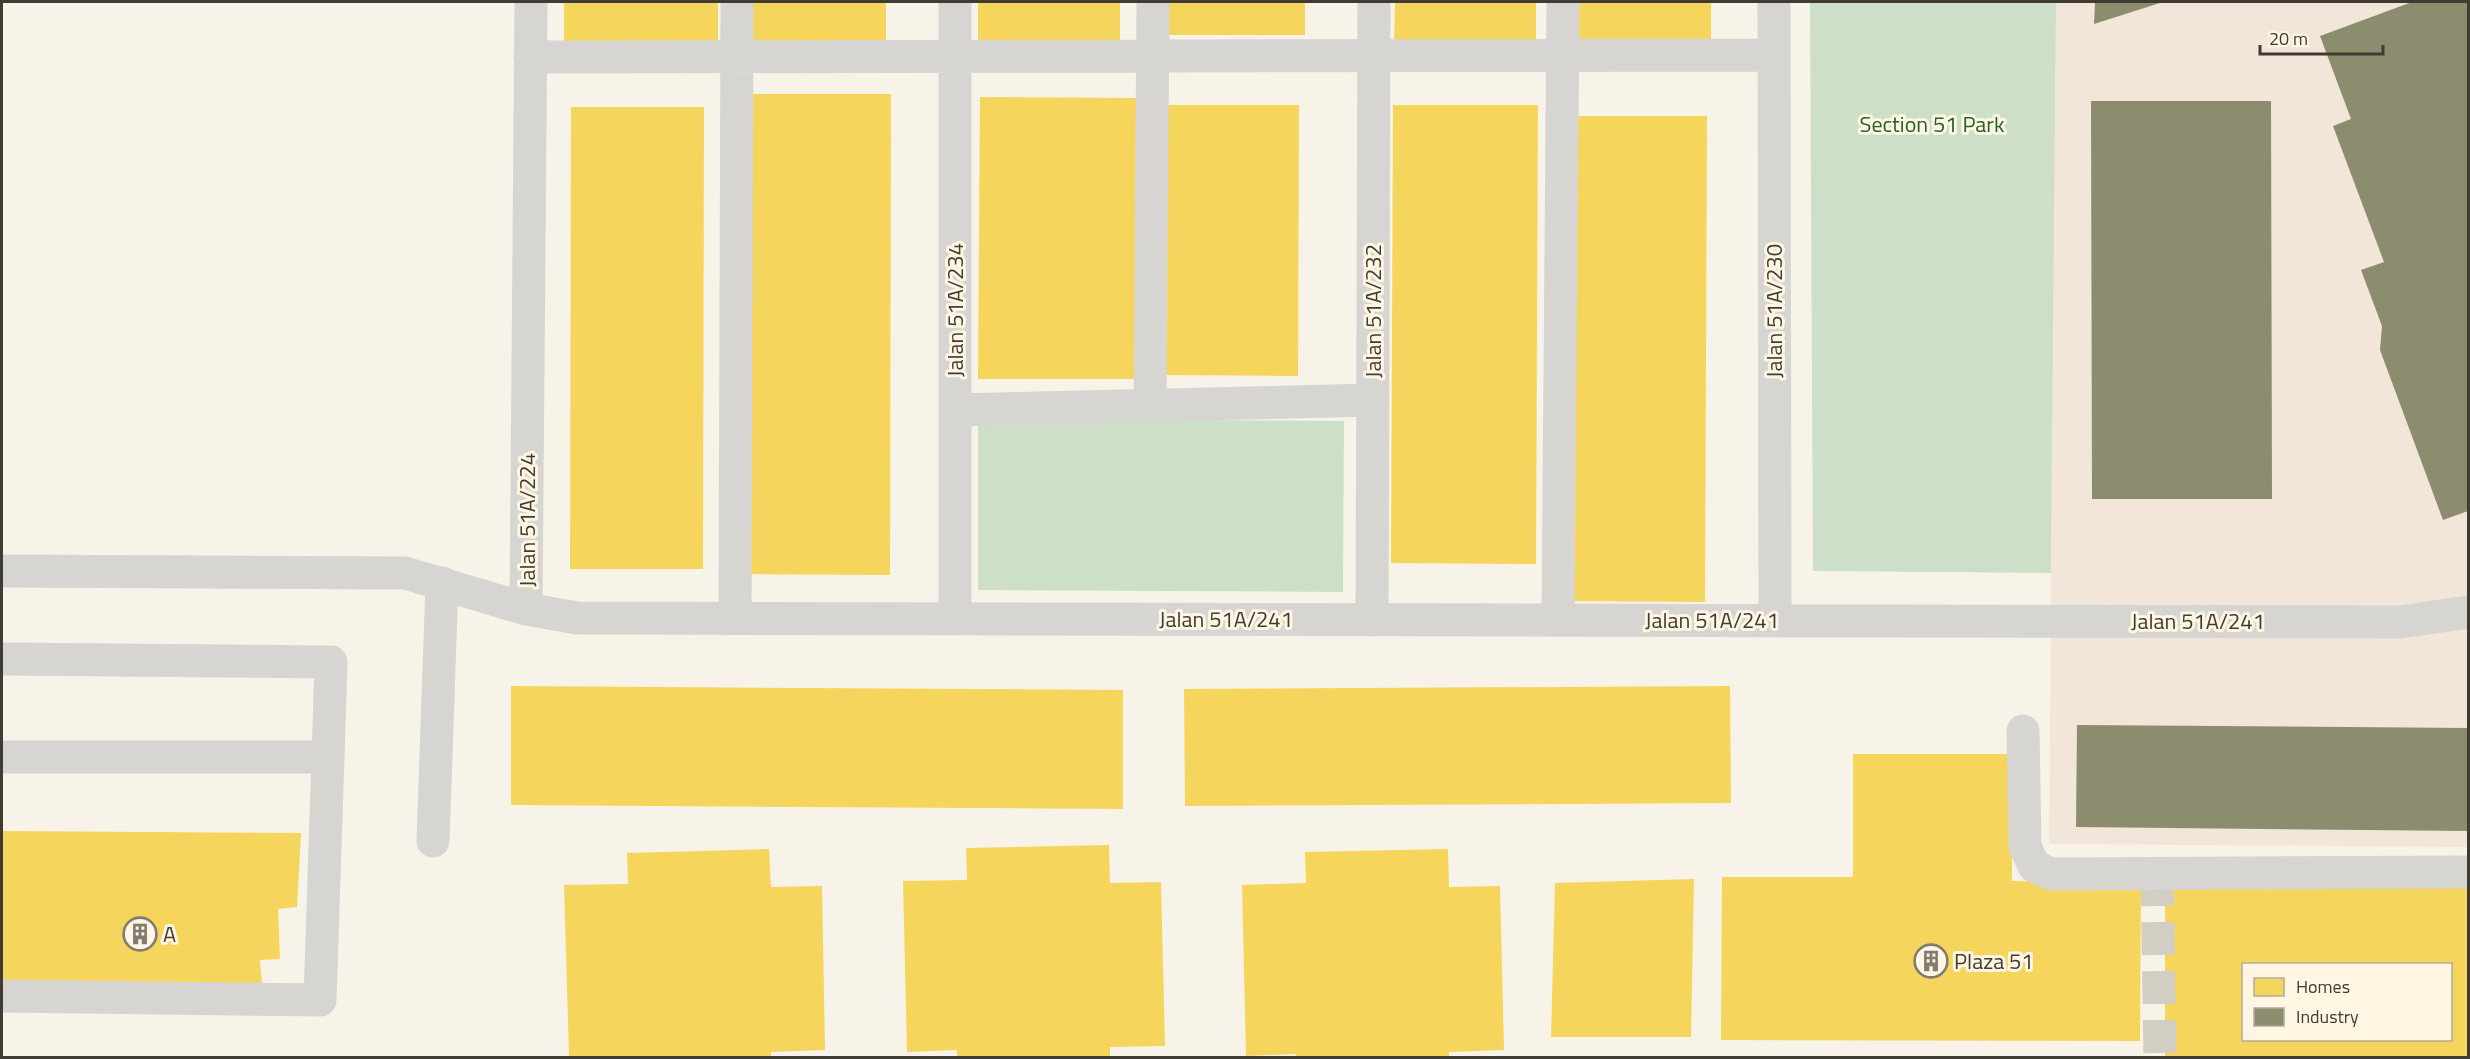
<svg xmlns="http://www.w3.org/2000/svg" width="2470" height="1059" font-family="'Titillium Web',sans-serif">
  <rect width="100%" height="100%" fill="#f8f3e8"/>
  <path fill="#f2e6d8" d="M2056,2H2468V847L2049,844Z"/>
  <path fill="#cddfc6" d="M1810,2H2056L2051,573L1813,571Z
    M978,419L1344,421L1343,592L978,590Z"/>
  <path fill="#f6d55c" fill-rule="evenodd" d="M564,2H718V46L564,45Z
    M748,2H886V44L748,43Z
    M978,2H1120V41L978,40Z
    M1163,2H1305V35H1163Z
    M1395,2H1536V45L1394,44Z
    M1567,2H1711V41L1567,40Z
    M743,94H891L890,575L742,574Z
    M980,97L1136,98L1135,379H978Z
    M1162,105H1299L1298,376L1161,375Z
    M1393,105H1538L1536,564L1391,563Z
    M571,107H704L703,569H570Z
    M1567,116H1707L1705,602L1566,601Z
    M511,686L1123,690V809L511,805Z
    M1730,686L1731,803L1185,806L1184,689Z
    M1853,754H2012V881L2141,882L2140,1041L1721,1040L1722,877H1853Z
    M2,831L301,833L297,907L278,909L280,959L260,960L262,984L2,988Z
    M1109,845L1110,883L1161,882L1165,1046L1110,1047V1058H957V1050L907,1052L903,881L967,880L966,848Z
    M769,849L771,887L822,886L825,1050L771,1052V1058L569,1056L564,885L628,884L627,853Z
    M1448,849L1449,887L1500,886L1504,1050L1449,1052V1058H1296V1054L1246,1056L1242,885L1306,883L1305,852Z
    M1694,879L1691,1037H1551L1555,883Z
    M2165,883L2468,884V1058H2165ZM2244,964H2450V1040H2244Z"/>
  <path fill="#8c8c6e" d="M2095,2H2163L2094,24Z
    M2412,2H2468V511L2443,520L2380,350L2382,326L2361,270L2384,262L2333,126L2351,119L2320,36Z
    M2091,101H2271L2272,499H2092Z
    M2077,725L2468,728V831L2076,827Z"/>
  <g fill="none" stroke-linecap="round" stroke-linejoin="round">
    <path stroke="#d3cec4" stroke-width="33" stroke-dasharray="33 16" stroke-linecap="butt" d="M2157,873L2160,1058"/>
    <path stroke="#d6d5d2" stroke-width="33" d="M955,2V619
      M1774,2L1775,620
      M530,57L1774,55
      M1150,405L1153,2
      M955,410L1373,400
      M2,571L405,573L526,609L577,618L2400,622L2468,612
      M526,609L531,2
      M735,618L737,2
      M1372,620L1374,2
      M1558,620L1563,2
      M2,659L331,662L328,757H2
      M2023,731L2025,846L2034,866L2051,874L2468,872
      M433,841L442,583
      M2,996L320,1000L328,757"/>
  </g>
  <defs>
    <symbol id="building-ring" viewBox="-11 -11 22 22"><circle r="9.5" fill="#fef5e2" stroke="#807c72" stroke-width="1.5"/><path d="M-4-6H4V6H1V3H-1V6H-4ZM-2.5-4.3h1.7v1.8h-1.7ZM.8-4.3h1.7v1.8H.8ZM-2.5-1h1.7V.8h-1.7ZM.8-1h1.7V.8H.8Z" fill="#807c72"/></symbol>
  </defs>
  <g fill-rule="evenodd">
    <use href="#building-ring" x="121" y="915" width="38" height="38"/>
    <use href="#building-ring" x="1912" y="942" width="38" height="38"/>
  </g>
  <g text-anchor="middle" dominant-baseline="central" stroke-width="6" stroke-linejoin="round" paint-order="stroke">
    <g font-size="22" fill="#22622b" stroke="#fef5e2">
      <text x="1932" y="124">Section 51 Park</text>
    </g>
    <g font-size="22" fill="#403c33" stroke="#fef5e2">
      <text transform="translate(955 310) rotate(-90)">Jalan 51A/234</text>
      <text transform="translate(1373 311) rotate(-90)">Jalan 51A/232</text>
      <text transform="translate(1774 311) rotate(-90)">Jalan 51A/230</text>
      <text transform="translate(527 520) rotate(-90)">Jalan 51A/224</text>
      <text x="1226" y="619">Jalan 51A/241</text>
      <text x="1712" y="620">Jalan 51A/241</text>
      <text x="2198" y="621">Jalan 51A/241</text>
    </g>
    <g font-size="22" fill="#403c33" stroke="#fef5e2" text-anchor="start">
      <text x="163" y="934">A</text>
      <text x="1954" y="961">Plaza 51</text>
    </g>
  </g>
  <rect width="2470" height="1059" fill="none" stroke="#403c33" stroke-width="6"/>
  <rect x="2242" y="963" width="210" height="78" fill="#fef5e2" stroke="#b2ab9c" stroke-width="1.5"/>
  <rect x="2254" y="978" width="30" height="18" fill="#f6d55c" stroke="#b2ab9c" stroke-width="1.5"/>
  <text x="2296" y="993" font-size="18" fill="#403c33">Homes</text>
  <rect x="2254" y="1008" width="30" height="18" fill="#8c8c6e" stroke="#b2ab9c" stroke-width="1.5"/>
  <text x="2296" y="1023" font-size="18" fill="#403c33">Industry</text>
  <path d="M2260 45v9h123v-9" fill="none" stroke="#403c33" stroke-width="3"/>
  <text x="2269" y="45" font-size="18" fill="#403c33" stroke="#fef5e2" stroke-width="4.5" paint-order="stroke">20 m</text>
</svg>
